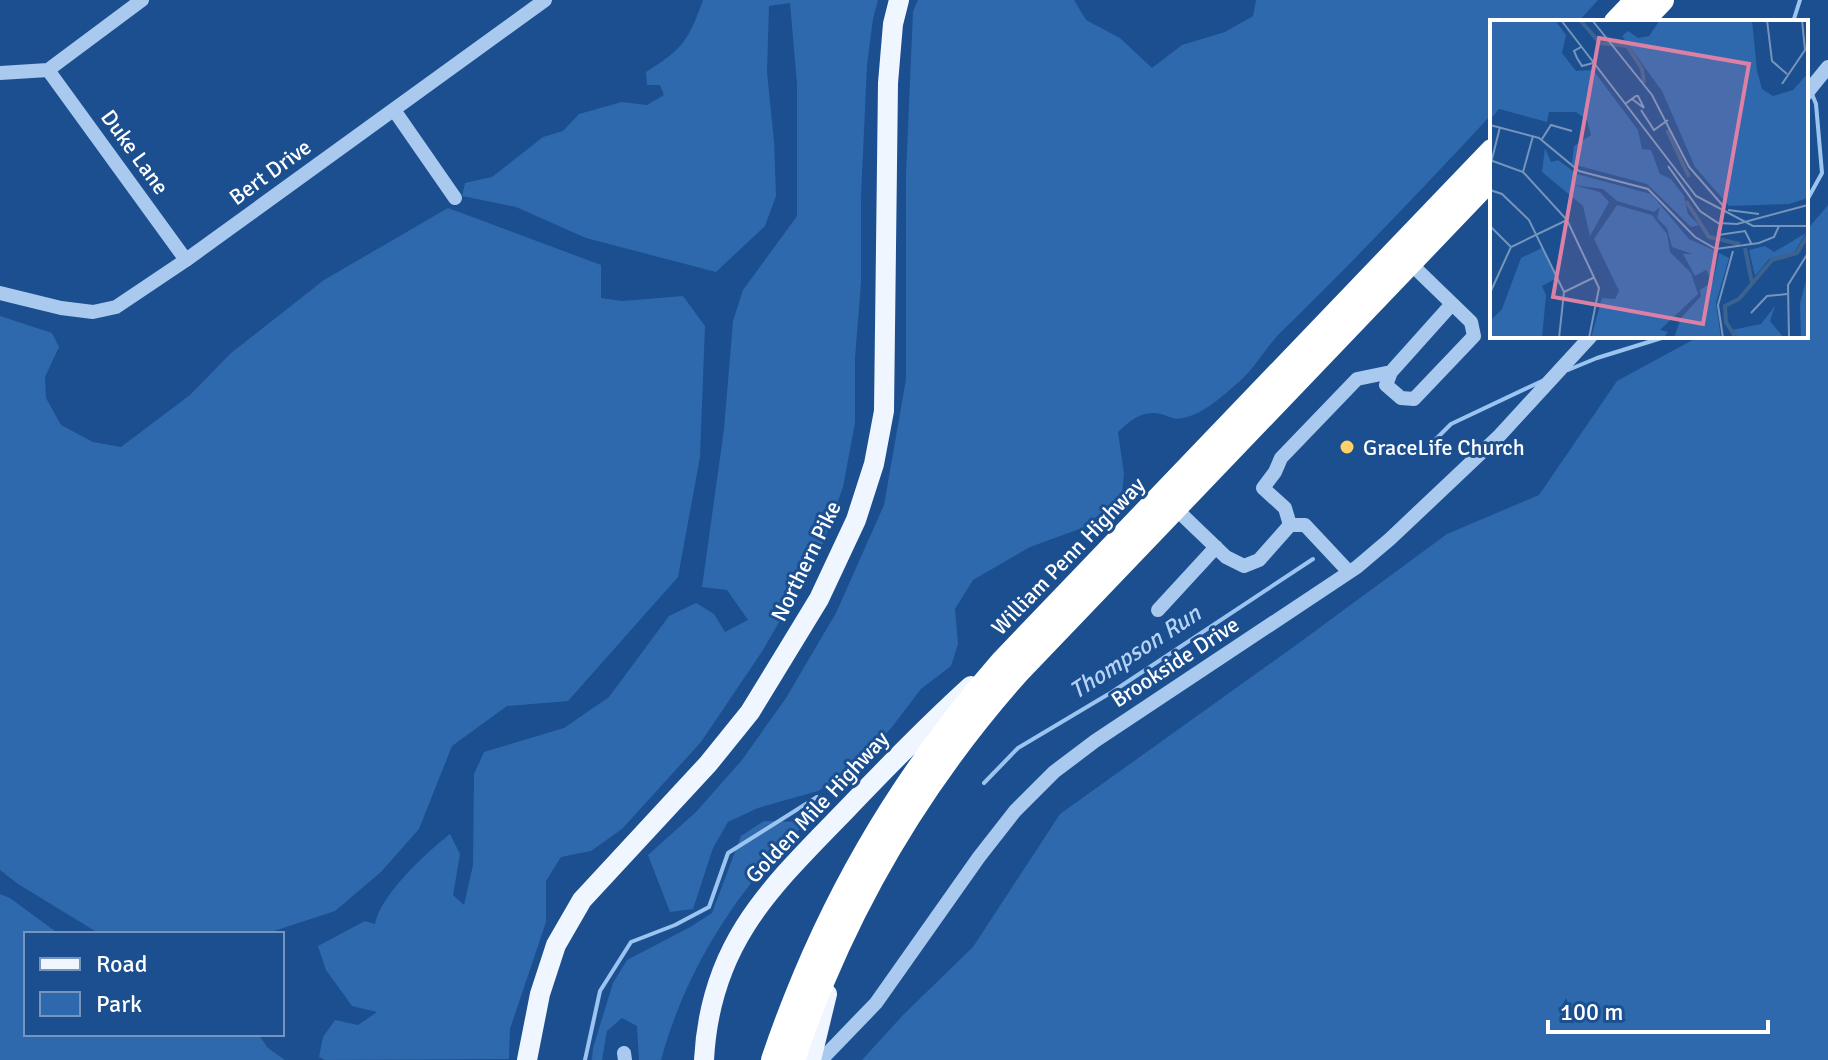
<svg xmlns="http://www.w3.org/2000/svg" width="1828" height="1060" font-family="Signika,sans-serif">
  <rect width="100%" height="100%" fill="#1b4f8f"/>
  <path fill="#2e69ad" d="M703,0H878L873,19L867,65L861,197V283L855,358V423L843,487L821,549L763,650L701,742L622,829L591,851L561,857L546,881V922L510,1029L509,1059L325,1060L319,1057L323,1037L335,1020L358,1025L377,1012L352,1006L326,970L318,946L365,921L375,924C380,895 427,852 450,834L460,854L453,895L464,905L473,865L474,774L484,752L564,728L609,697L669,616L696,603L714,614L725,632L748,620L727,590L702,587L724,429L733,321L743,290L797,216V84L790,3L769,6L767,72L774,141L776,196L765,226L716,272L586,238L516,207L462,196L465,183L492,177L543,137L563,131L579,114L622,102L647,105L664,95L660,85H647L646,72C684,48 688,41 703,0Z
    M918,0H1074L1086,20L1120,38L1152,68L1182,45L1225,32L1253,16L1256,0H1598L1578,22H1492V114C1424,187 1355,260 1283,330C1267,345 1256,367 1240,381C1226,393 1207,411 1190,416C1171,423 1169,414 1155,413C1139,412 1129,422 1118,432L1124,474L1122,494L1085,527L1030,547L973,580L955,609L958,644L951,666L921,689L892,727L850,772L818,791L758,808L728,822L713,848L693,909L670,912L648,855L696,812L742,760L786,698L836,613L884,505L906,379V174L913,11Z
    M1828,205V1060H862L904,1014L973,947L1060,814L1292,648L1447,534L1539,495L1617,381L1700,336H1806V231Z
    M448,208L601,265V298L622,301L683,296L705,326L700,457L678,577L568,701L507,706L452,746L419,829L381,872L335,911L265,934H100L18,884L0,870V316L52,333L59,347L45,377L46,398L61,425L93,442L121,447L190,395L231,353L324,280Z
    M764,821L807,822C738,887 686,969 661,1060H639L637,1026L622,1018L607,1031L602,1060H592L593,1048L613,983L627,960L692,926L712,913L741,836Z
    M0,894L10,898L59,934H26V1034H258L268,1048L285,1060H0Z"/>
  <g fill="none" stroke-linecap="round" stroke-linejoin="round">
    <path stroke="#9cc4f0" stroke-width="4" d="M1793,22L1800,0
      M1806,202L1822,173L1816,104L1812,94
      M1568,370L1597,358L1668,336
      M1432,443L1451,424L1542,381
      M984,783L1018,748L1112,692L1313,559
      M585,1060L600,991L631,942L675,925L709,907L728,853L817,797"/>
    <path stroke="#a9c9ee" stroke-width="14" d="M48,70L186,260
      M0,73L48,70L142,0
      M1806,94L1828,67
      M394,110L455,198
      M1410,263L1471,322L1474,336L1414,399L1401,398L1386,385L1391,372L1451,305
      M0,293L61,308L93,312L116,307L186,260L545,0
      M1175,508L1226,557L1244,566L1259,560L1290,525
      M1290,525L1285,508L1263,488L1275,472L1281,458L1357,379L1391,372
      M1290,525H1305L1349,572
      M1158,610L1216,547
      M624,1053L625,1060
      M821,1060L876,1003L979,857L1015,811L1054,772L1095,741L1357,567L1390,539L1500,435L1591,336"/>
    <path stroke="#f0f6ff" stroke-width="20" d="M527,1060L540,994L556,945L582,900L708,764L750,712L819,599L856,520L874,464L884,411L888,83L893,24L899,0
      M704,1060C710,944 769,889 845,811C886,768 927,726 971,686
      M811,1060L827,994"/>
    <path stroke="#fff" stroke-width="24" d="M1616,22L1637,0
      M1641,22L1662,0
      M773,1060C824,909 898,781 1003,661L1492,151
      M793,1060C841,916 916,787 1017,673L1492,177"/>
  </g>
  <circle fill="#ffd166" stroke="#1b4f8f" stroke-width="3" cx="1347" cy="447" r="8"/>
  <g text-anchor="middle" dominant-baseline="central" stroke-width="6" stroke-linejoin="round" paint-order="stroke">
    <g font-size="22" fill="#fff" stroke="#1b4f8f">
      <text transform="translate(135 152) rotate(54)">Duke Lane</text>
      <text transform="translate(270 172) rotate(-36)">Bert Drive</text>
      <text transform="translate(1068 556) rotate(-46)">William Penn Highway</text>
      <text transform="translate(806 561) rotate(-64)">Northern Pike</text>
      <text transform="translate(1175 662) rotate(-33)">Brookside Drive</text>
      <text transform="translate(817 807) rotate(-47)">Golden Mile Highway</text>
    </g>
    <g font-size="22" fill="#fff" stroke="#1b4f8f" text-anchor="start">
      <text x="1363" y="447">GraceLife Church</text>
    </g>
    <g font-size="24" font-style="italic" fill="#b5d3f5" stroke="#1b4f8f">
      <text transform="translate(1135 652) rotate(-33)">Thompson Run</text>
    </g>
  </g>
  <g transform="translate(1490 20)">
    <rect width="318" height="318" fill="#1b4f8f"/>
    <path d="M0,0H65L76,15L72,33L86,51L103,50L148,110L152,129L161,130L170,154L181,159L194,176L198,194L209,205L201,207L157,164L82,144L84,126L101,115L97,100L86,92H59L57,102L9,89L0,100ZM170,0H262L267,51L272,69L283,76L303,70L318,53V178L299,184L239,186L205,147L172,71L132,16L138,11L148,18L159,16ZM55,128L61,142L68,140L87,154L161,174L199,219L226,231L221,258L216,250L205,256L193,234H202L182,227L177,208L167,198L170,187L164,192L127,181L113,169L83,165L110,172L119,182L100,216L93,186L52,152ZM127,185L162,195L177,214L180,232L201,253L208,274L170,310L178,312L175,316L101,318L112,278L125,279L129,271L104,219ZM316,213L304,233L279,239L265,256L259,230L275,226L284,232ZM52,228L67,258L52,266L56,275L52,318H0V301L12,289L31,238ZM229,233L239,238L226,283L231,318H184L191,298L211,276L210,270L223,261ZM318,253V318H311L310,284ZM285,286L280,301L294,318H249L242,310L271,304Z" fill="#2e69ad"/>
    <path fill="none" stroke="#3c6290" stroke-width="4" d="M90,0L110,23L137,26L152,49L154,63M177,110L199,157M196,181L219,217L250,224M255,228L262,263M246,318L236,302L235,286L249,279L282,240L307,233L318,215"/>
    <path fill="none" stroke="#7695bc" stroke-width="2" d="M71,0L206,176L263,206H318M102,0L162,75L199,147L235,188M277,0L282,41L297,54M91,27L84,31L87,38L92,46L103,43M292,64L315,30L312,0M135,84L146,76H148L154,88L142,79M151,90L164,110L178,100M0,105L49,118L89,151L158,169L205,217L226,229L269,223L284,217L289,206M52,119L61,105L82,111M0,140L33,152L77,200L109,268L99,318M178,146L210,191L228,203L247,204L318,185M0,147L10,107M33,152L43,116M0,170L12,174L39,200L74,272L69,318M238,190L269,194M0,206L21,227M228,215L255,211L262,225M74,272L105,257M0,273L21,227L77,200M261,293L277,276L297,274M233,318L228,285L243,231M299,318L298,265L318,233"/>
    <path fill="#dd80a5" fill-opacity="0.15" stroke="#dd80a5" stroke-width="4" d="M109,18L259,44L213,304L63,277Z"/>
    <rect width="318" height="318" fill="none" stroke="#fff" stroke-width="4"/>
  </g>
  <rect x="24" y="932" width="260" height="104" fill="#1b4f8f" stroke="#7695bc" stroke-width="2"/>
  <rect x="40" y="958" width="40" height="12" fill="#f0f6ff" stroke="#7695bc" stroke-width="2"/>
  <text x="96" y="972" font-size="24" fill="#ffffff">Road</text>
  <rect x="40" y="992" width="40" height="24" fill="#2e69ad" stroke="#7695bc" stroke-width="2"/>
  <text x="96" y="1012" font-size="24" fill="#ffffff">Park</text>
  <path d="M1548 1020v12h220v-12" fill="none" stroke="#ffffff" stroke-width="4"/>
  <text x="1560" y="1020" font-size="24" fill="#ffffff" stroke="#1b4f8f" stroke-width="6" paint-order="stroke">100 m</text>
</svg>
